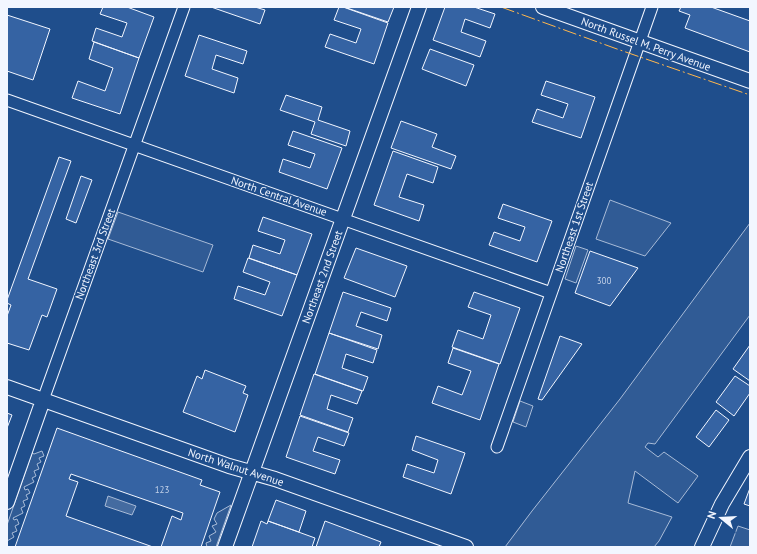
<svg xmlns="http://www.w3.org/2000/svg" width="757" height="554" font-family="'PT Sans',sans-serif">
  <rect width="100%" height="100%" fill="#1f4e8c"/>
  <path fill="#305b95" stroke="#a8bbd7" d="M610,200L671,223L645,256L596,239Z
    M118,212L213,245L203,272L108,239Z
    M750,223V315L655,444L648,443L645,447L658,457L664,452L698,476L678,503L635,471L628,503L672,517L659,541L654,547H505L532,511L620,399Z
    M576,246L588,250L576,283L565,279Z
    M520,401L533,406L526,427L513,422Z
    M42,451L44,456L39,458L41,462L37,464L39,469L34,471L36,476L32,478L34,482L24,487L25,490L28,489L30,493L26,495L28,499L23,501L25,506L21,508L23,513L13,518L14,520L17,519L19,524L15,526L17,531L12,533L14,537L7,541V525L32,453L34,454Z
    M231,505L216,547H207L206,543L211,541L209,536L216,532L212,526L217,524L214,519L217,513Z
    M738,526L750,530V547H730Z"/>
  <path fill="#446ba0" stroke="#a8bbd7" d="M108,496L136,506L132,515L105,506Z"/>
  <path fill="#3563a3" stroke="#f2f6ff" d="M103,7H127L154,17L139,58L92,41L96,28L122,37L127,23L100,14Z
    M211,7H255L265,10L260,24Z
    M339,7H343L388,23L374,64L325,47L330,34L356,43L361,29L334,20Z
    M344,7H394L388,22Z
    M445,7H474L495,14L490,28L465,19L461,32L486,41L480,57L433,40Z
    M681,7H711L750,21V52L685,28L690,15L679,11Z
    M7,15L50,29L33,80L7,71Z
    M199,35L247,51L243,64L216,55L212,69L238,78L234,93L185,76Z
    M94,42L139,58L120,114L72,98L78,81L105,91L113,68L89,59Z
    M430,49L474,65L466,86L422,69Z
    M546,81L595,97L581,138L532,122L537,109L563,118L568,104L541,95Z
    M286,95L322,107L318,120L350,131L346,146L311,134L315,122L280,110Z
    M401,121L437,134L432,147L456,156L451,169L391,148Z
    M293,131L342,148L327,189L279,172L283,159L310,168L315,154L288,145Z
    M393,151L438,167L433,183L407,174L399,197L424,205L419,221L374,205Z
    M59,157L71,161L28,279L57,289L47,317L42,315L29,350L7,343V316L11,305L7,303V300Z
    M81,176L92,180L76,223L66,219Z
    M503,204L552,221L537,262L489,245L494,232L520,241L525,227L498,218Z
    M263,217L312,234L297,275L249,258L253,245L280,254L285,240L258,231Z
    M356,248L407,266L395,297L344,278Z
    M590,251L638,268L610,306L575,293Z
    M248,258L297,275L282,316L234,299L238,286L265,295L270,282L243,272Z
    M343,292L391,308L387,321L361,312L356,326L382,335L378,349L329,333Z
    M474,292L520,308L500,364L452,347L458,330L483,339L491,315L468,307Z
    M329,333L377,350L373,363L346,354L342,368L368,377L363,391L315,374Z
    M560,336L582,344L542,400L538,399Z
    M750,345V381L733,369Z
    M453,348L499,364L480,420L432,403L438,386L462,395L471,371L448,363Z
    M205,370L246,386L243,393L248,395L235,432L183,412L197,376L202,379Z
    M314,374L362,391L357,404L331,395L327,409L353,418L348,432L300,415Z
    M735,376L750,386V393L734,416L716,402Z
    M716,410L729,420L709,447L696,437Z
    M7,413L12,415L7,428Z
    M300,416L349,433L344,446L318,437L313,451L340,460L335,474L286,457Z
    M57,428L202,480L200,485L220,492L201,547H161L172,516L181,520L183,513L71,474L69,479L78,482L66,516L153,547H15Z
    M416,436L465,453L451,494L403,477L407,464L434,473L438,460L412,450Z
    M750,488V506L744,504Z
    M276,500L306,511L299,532L268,521Z
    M261,521L267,524L268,521L315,538L312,547H252Z
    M325,521L381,542L379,547H316Z"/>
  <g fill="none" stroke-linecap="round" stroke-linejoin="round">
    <defs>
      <path id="minor" d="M7,100L551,293
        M43,400L184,7
        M497,447L652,7"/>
      <path id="tertiary" d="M543,7L750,81
        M7,387L229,466L275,479L466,547
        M7,502L43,400
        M225,547L419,7
        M702,547L722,504L750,457"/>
    </defs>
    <use href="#minor" stroke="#f2f6ff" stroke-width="13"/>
    <use href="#tertiary" stroke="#f2f6ff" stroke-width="16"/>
    <use href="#minor" stroke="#1f4e8c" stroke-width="11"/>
    <use href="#tertiary" stroke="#1f4e8c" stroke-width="14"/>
    <path stroke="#ffb74d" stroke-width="1" stroke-dasharray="14 3 2 3" stroke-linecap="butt" d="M501,7L617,49L750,95"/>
  </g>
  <g text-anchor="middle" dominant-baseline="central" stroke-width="3" stroke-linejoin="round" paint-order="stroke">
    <g font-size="9" fill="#c3d1e8">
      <text x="604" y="280">300</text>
      <text x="162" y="489">123</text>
    </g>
    <g font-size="11" fill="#f2f6ff" stroke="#1f4e8c">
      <text transform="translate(646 44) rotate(20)">North Russel M. Perry Avenue</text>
      <text transform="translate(279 196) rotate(19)">North Central Avenue</text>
      <text transform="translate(574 227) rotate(-71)">Northeast 1st Street</text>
      <text transform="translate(95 254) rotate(-70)">Northeast 3rd Street</text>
      <text transform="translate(322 277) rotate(-70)">Northeast 2nd Street</text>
      <text transform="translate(236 467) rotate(18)">North Walnut Avenue</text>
    </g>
  </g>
  <rect width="757" height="554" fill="none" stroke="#f2f6ff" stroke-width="16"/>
  <g transform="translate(721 518) rotate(288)" stroke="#1f4e8c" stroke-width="3" paint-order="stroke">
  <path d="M0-3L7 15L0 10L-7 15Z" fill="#f2f6ff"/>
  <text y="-6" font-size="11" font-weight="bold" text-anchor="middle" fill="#f2f6ff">N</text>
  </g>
</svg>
